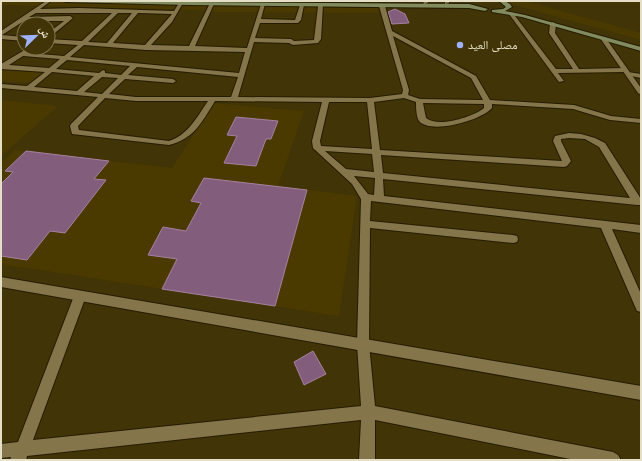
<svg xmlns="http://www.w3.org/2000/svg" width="642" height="461" font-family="'Fira Sans','Noto Naskh Arabic',sans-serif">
  <rect width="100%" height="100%" fill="#413406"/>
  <path fill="#4a3a00" d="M1,1H377L379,13L210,12L198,10L1,5Z
    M506,1H526L641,33V40L511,4Z
    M1,65L47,70L30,83L1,81Z
    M1,100L58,106L1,156Z
    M214,103L304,111L278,186L357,196L339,316L1,264V163L15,150L172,168Z"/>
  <path fill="#825e7c" stroke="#a681a0" d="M395,9L405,14L409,23L392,24L388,12Z
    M236,117L278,121L271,139H266L256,166L224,163L237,136L227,135Z
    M26,151L109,161L94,179L106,180L65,233L50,231L27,260L1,256V184L13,172L5,171Z
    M204,178L307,190L275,306L162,289L177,259L148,255L163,227L186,231L201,203L191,201Z
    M313,351L326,374L304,385L294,362Z"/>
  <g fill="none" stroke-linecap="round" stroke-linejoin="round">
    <defs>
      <path id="minor" d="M46,1H51L40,9L79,8L174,11L179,3H183L172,22L151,45L189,46L210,3L214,4L195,46L247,48L261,4L263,3L265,4L261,19L295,20L300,5L302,4L304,5L301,20L298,23H260L255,38L291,39L294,41L314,40L318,6L323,5L321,39L318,43L293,45L289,43L254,42L238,97L370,98L402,94L403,90L379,6L382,4L385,6L392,31L476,76L490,100L574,105L611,116L641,119V123L610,120L573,109L492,104V108C482,120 431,135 419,121C416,116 416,107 416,102L404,98L374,102L380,150L562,161L553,141L555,136L569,133L581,134L595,138L605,143L641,199V205H637L383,179L384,196L641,225V233L612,229L641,294V312L637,311L601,228L371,201L370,221L513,235L517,236L518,239L517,242L513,243L370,228L369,344L375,406L613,452L618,455L621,460H575L375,420V460H359L361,420L27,456L26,460H10L11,457L1,458V444L18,442L74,296L76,292L80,291L84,292L86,296L33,440L361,406L357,344L361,199L352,184L313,148L312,141L322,102L215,101C202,122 194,139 169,145L72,134L70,126L71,124L98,97L1,88V84L27,86L45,72L1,69V64L28,48L31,50L28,53L64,56L78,45L48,43V39L82,41L112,13H36L29,17L70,16L73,18L50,37L48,38V33L64,21H24L2,35L24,37V41L1,39V31ZM118,13H132L107,43L88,42ZM138,13L172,14L145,45L113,43ZM393,36L471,78L483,100L420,99L408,95L409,90ZM84,45L146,50L245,52L239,73L70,57ZM23,56L60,59L49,68L9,65ZM67,60L130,66L121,75L105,73V71L103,70L99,73L56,69ZM137,67L238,77L231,97H136L109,94L125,79L173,83L176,81L173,79L128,75ZM52,72L94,76L77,91L34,87ZM102,77L118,78L102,94L84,92ZM105,98L136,101H208C197,117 188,135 169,141L79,130L78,126ZM329,102H367L372,149L321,146L320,141ZM423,103L484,104V108C473,117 438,128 426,118ZM569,138L585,139L599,147L630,198L383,173L381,155L564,167L567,166L571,161L561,141V139ZM325,151L372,154L374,172L346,169ZM354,176L375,178L374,195L368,194Z
        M423,1H427L428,3L424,4Z
        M445,1H449V3L445,4Z
        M512,12L556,69H573L549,33L550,24L553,22L556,24L555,33L579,69L625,68L628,70L625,72L558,73L564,81L559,82L509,14Z
        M628,72L641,74V78L626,75V73Z"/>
      <path id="tertiary" d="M601,37H605L641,88V95L638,93L600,38Z
        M1,277L641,386V400L1,287Z"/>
      <path id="secondary" d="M64,1L469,4L488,9L485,11L469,8L189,5L66,2Z
        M499,1H505L510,4L512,7L505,11L525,15L641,47V51L522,17L492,12V10L503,9L506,7Z"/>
    </defs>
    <use href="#minor" stroke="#261c00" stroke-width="2"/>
    <use href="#tertiary" stroke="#261c00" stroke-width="2"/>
    <use href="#secondary" stroke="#261c00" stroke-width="2"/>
    <use href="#minor" fill="#84754a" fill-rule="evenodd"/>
    <use href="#tertiary" fill="#84754a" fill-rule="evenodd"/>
    <use href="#secondary" fill="#818b5e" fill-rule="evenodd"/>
  </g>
  <circle fill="#9fb3fd" stroke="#413406" stroke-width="1.5" cx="460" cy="45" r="4"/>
  <g text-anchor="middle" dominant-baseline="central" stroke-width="3" stroke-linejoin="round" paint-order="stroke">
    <g font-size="12" fill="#e6dfc8" stroke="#413406" text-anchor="start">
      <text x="468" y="45">مصلى العيد</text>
    </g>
  </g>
  <rect width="642" height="461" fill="none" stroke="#e6dfc8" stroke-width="4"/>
  <g transform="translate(36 36) rotate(67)"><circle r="19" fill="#413406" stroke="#837854"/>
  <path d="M0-3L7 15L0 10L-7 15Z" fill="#9fb3fd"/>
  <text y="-6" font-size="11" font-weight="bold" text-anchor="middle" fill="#e6dfc8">ش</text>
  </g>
</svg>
